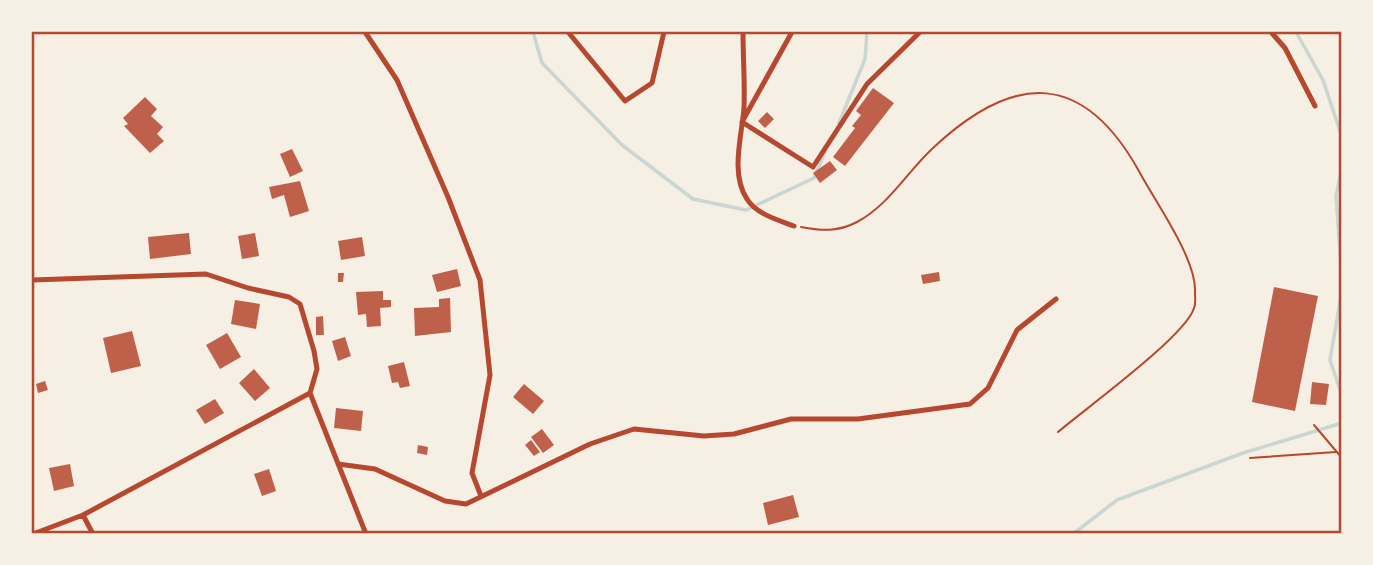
<svg xmlns="http://www.w3.org/2000/svg" width="1373" height="565" font-family="'Titillium Web',sans-serif">
  <rect width="100%" height="100%" fill="#f6efe4"/>
  <g fill="none" stroke-linecap="round" stroke-linejoin="round">
    <path stroke="#c9d6d2" stroke-width="3.5" d="M533,32L542,63L622,145L693,199L746,210L814,178L825,152
      M1296,32L1323,80L1342,137
      M839,123L865,59L867,32
      M1342,166L1336,196L1342,280
      M1342,290L1330,360L1342,396
      M1073,534L1117,500L1243,453L1342,423"/>
  </g>
  <path fill="#bf614a" d="M873,88L894,103L845,166L833,157L855,128L852,126L861,115L856,111Z
    M145,97L157,109L151,116L163,127L157,134L164,141L150,153L124,126L128,124L123,118Z
    M767,112L774,119L765,128L758,121Z
    M292,149L303,171L290,177L280,154Z
    M830,161L837,170L820,183L813,173Z
    M300,181L309,211L290,217L284,195L272,199L269,187Z
    M189,233L191,254L150,259L148,237Z
    M255,233L259,256L242,259L238,236Z
    M362,237L365,256L341,260L338,241Z
    M457,269L461,286L437,292L432,275Z
    M939,272L940,281L923,284L921,275Z
    M338,273H344L343,282H338Z
    M1274,287L1318,296L1295,411L1252,402Z
    M383,291V300H391V307L380,308L381,326L367,327L366,314L358,315L356,292Z
    M450,298L451,332L415,336L414,308L439,307V299Z
    M235,300L260,304L256,329L231,324Z
    M323,316L324,335H316V317Z
    M132,331L141,366L111,373L103,338Z
    M227,333L241,357L220,369L206,345Z
    M345,337L351,356L338,361L332,341Z
    M404,362L410,386L400,388L398,382L392,383L388,366Z
    M254,369L270,388L255,401L239,383Z
    M45,381L48,390L38,393L36,384Z
    M1312,382L1329,384L1326,405L1310,404Z
    M524,384L544,401L533,414L513,397Z
    M215,399L224,413L205,424L196,410Z
    M336,408L363,411L361,431L334,428Z
    M542,429L554,445L543,453L531,437Z
    M531,440L540,452L534,456L525,445Z
    M418,445L428,447L427,455L417,453Z
    M70,464L74,486L54,491L49,468Z
    M269,469L276,491L262,496L254,474Z
    M793,495L799,517L768,525L763,503Z"/>
  <g fill="none" stroke-linecap="round" stroke-linejoin="round">
    <path stroke="#b5482f" stroke-width="2" d="M801,227C822,231 838,232 857,222C889,205 907,172 933,148C1015,71 1084,71 1140,173C1156,203 1197,260 1195,292C1195,297 1196,304 1194,308C1186,336 1085,409 1058,432
      M1314,425L1342,458
      M1250,458L1336,452"/>
    <path stroke="#b5482f" stroke-width="5" d="M365,32L397,80L448,197L480,280L490,375L472,473L481,496
      M568,32L625,101L652,83L664,32
      M743,32C743,57 745,83 744,108C742,135 730,174 747,199C756,214 778,220 794,226
      M792,32L742,122L813,167L867,84L920,32
      M1271,32L1285,48L1315,106
      M1340,32L1342,33
      M32,280L206,274L248,288L289,297L300,304L314,351L317,369L310,393L83,515L33,534
      M310,393L366,534
      M338,464L375,469L445,501L466,504L590,444L634,429L704,436L734,434L791,419H858L970,404L988,388L1017,330L1056,299
      M83,515L93,534"/>
  </g>
  <rect width="1373" height="565" fill="none" stroke="#f6efe4" stroke-width="66"/>
  <rect x="33" y="33" width="1307" height="499" fill="none" stroke="#b5482f" stroke-width="2.5"/>
</svg>
